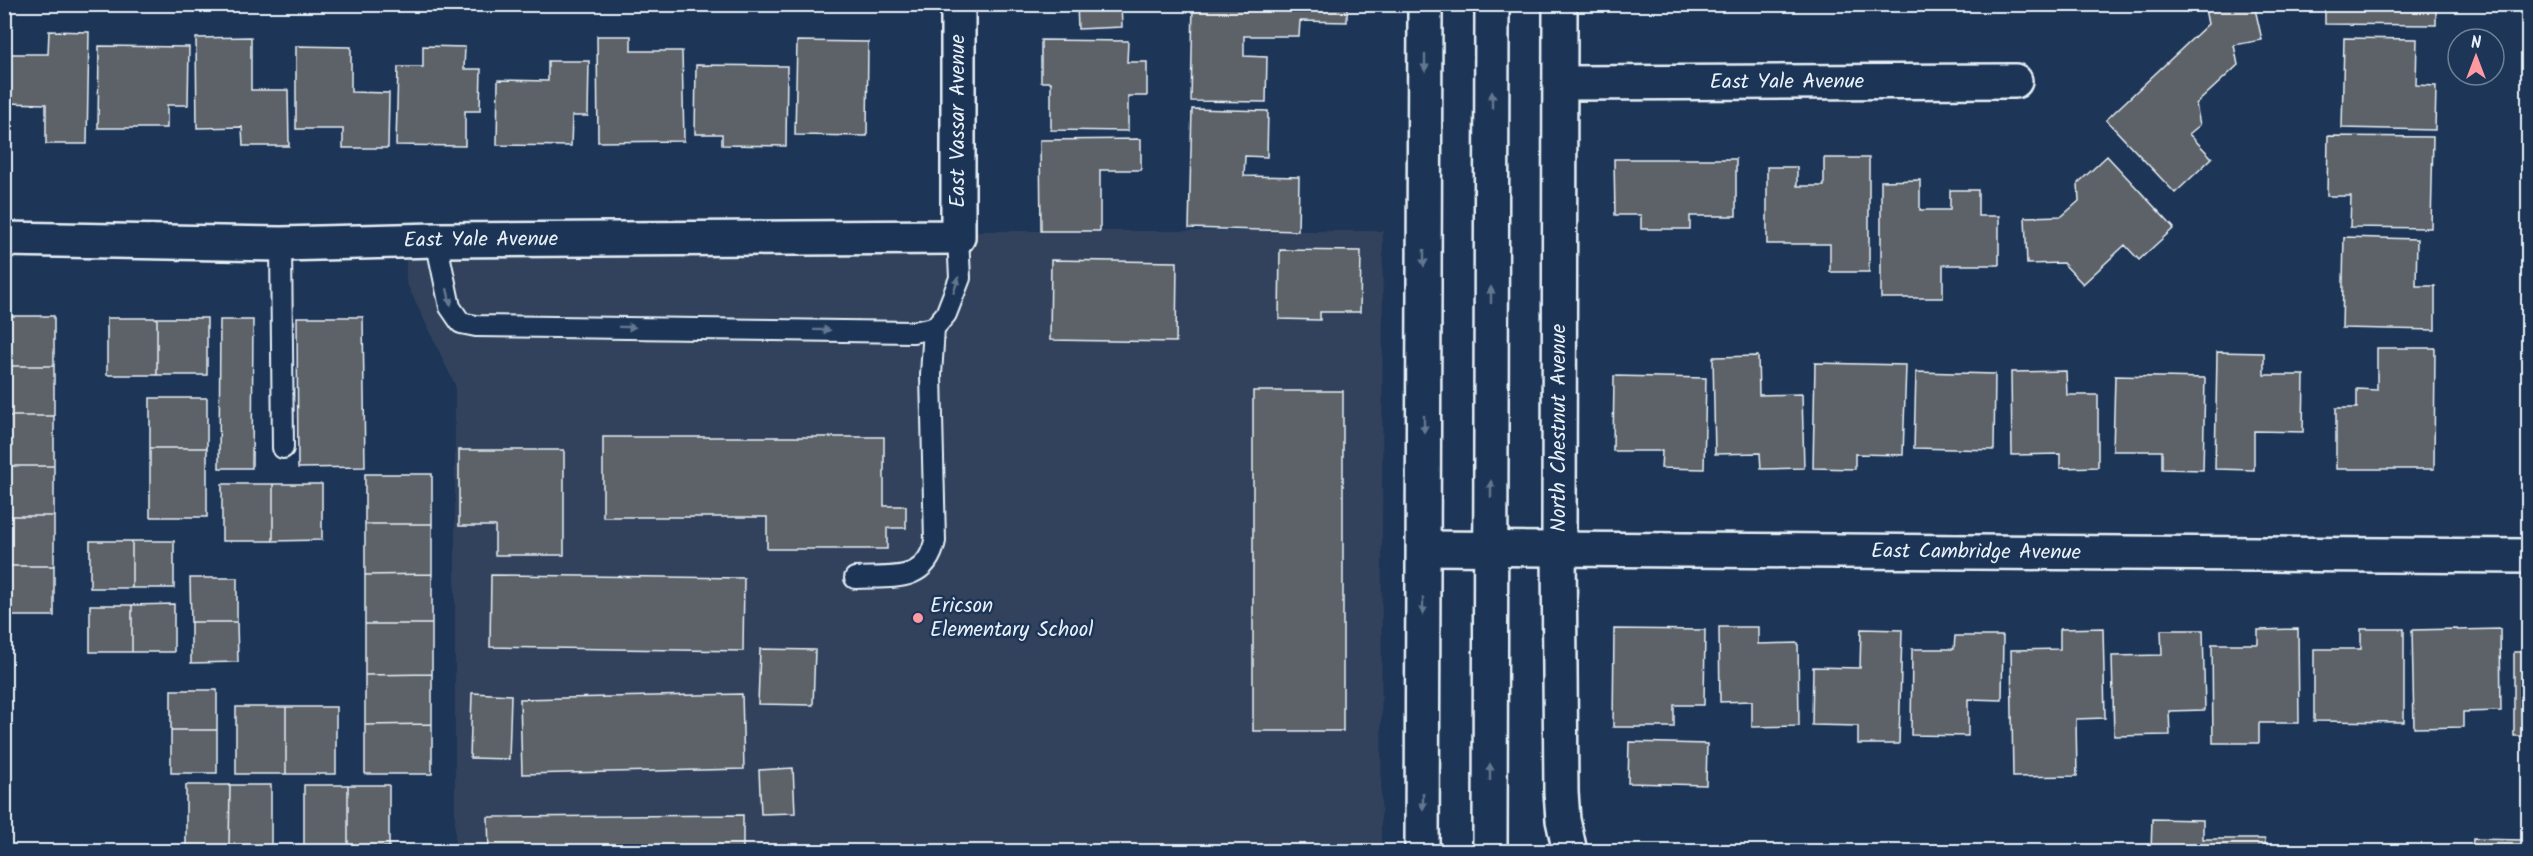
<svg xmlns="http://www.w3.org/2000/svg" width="2533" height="856" font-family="Kalam,sans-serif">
  <rect width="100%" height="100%" fill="#1d3557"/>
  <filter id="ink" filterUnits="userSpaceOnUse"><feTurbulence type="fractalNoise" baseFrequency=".0167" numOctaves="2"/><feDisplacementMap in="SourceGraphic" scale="12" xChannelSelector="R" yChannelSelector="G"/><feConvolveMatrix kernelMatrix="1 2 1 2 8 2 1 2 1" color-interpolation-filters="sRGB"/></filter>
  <g filter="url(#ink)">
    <path fill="#30425c" d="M406,231H1383L1381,851H455V385L406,282Z"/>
    <path fill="#5b6267" stroke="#e8f1f8" stroke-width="1.5" d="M1077,4H1121L1122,27L1078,29Z
      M1193,4H1347V22L1300,21L1299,36H1244V56L1267,57L1266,102L1191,101Z
      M2204,4H2254L2262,40L2234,45L2238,65L2196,104L2200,125L2189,134L2212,158L2175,193L2106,120L2208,24Z
      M2325,4H2436V25L2325,24Z
      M49,31L89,32L87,144H46V104L4,103V54H48Z
      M597,36H631V51H682L684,141L598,142Z
      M251,37V90H288L289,146H243L242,127L197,128L196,38Z
      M2344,38L2417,39L2416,85L2436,86L2435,130L2342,128Z
      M1041,40L1128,41L1127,62H1147V96H1128V131L1051,130V82H1041Z
      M797,41L868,42L867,136L795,135Z
      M99,46L189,47L188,105H167V128H98Z
      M296,46L351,47V92L389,93L388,148H343V129H296Z
      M423,46L465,47L464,69H481L480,111H465V146L396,145L398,67H423Z
      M548,61H589L588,116H572L571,146L497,145L498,80L548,81Z
      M696,65L787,66L786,146L722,145V134H695Z
      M1192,109L1268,111L1267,157L1245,156L1244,176L1299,177L1298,231L1189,228Z
      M2328,136L2433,137L2431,228L2350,227L2351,196H2327Z
      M1141,139V170H1100V231H1041L1040,140Z
      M2107,156L2174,228L2139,260L2125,245L2083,284L2063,263L2027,264L2025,217L2062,216L2079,201L2078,183Z
      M1824,158H1869V272H1830V244H1767V167H1797V186H1824Z
      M1614,159H1736V216H1690V229H1641V215H1615Z
      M1920,180V210H1950V190H1978V216H1999V265H1943V298H1881V181Z
      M2344,237L2417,239L2416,286H2435V330L2342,328Z
      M1280,250L1361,251L1360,312H1320V320L1279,319Z
      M1051,260L1177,262L1176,342L1050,340Z
      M4,316H54V366H4Z
      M297,317H363L365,467L298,468Z
      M107,318H157V375H107Z
      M157,318H207V375H157Z
      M220,320H253L252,468H219Z
      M2377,348H2435L2434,469H2336V408H2357V389L2377,390Z
      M2217,352L2264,353V375H2304L2303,432L2254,431V470L2215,469Z
      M1758,356L1759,395L1802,394L1804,468L1761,469L1760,453L1715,454L1713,357Z
      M1815,363L1906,365L1903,455L1855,454V469L1813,468Z
      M4,366H54V416H4Z
      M2066,371L2067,395H2098V467L2060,468V454L2012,455L2011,372Z
      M1916,372L1995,374L1994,450L1914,448Z
      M1614,376L1706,378L1704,469L1661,468L1662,451H1613Z
      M2115,376L2205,378L2203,470L2162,469V451H2113Z
      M1253,391H1343V731H1253Z
      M150,398H207V448H150Z
      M4,416H54V466H4Z
      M603,437H884V506H906V528H887V549H767V517H603Z
      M150,448H207V517H150Z
      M459,450H564V555H495V526H459Z
      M4,466H54V516H4Z
      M365,474H432V524H365Z
      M222,484H273V541H222Z
      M273,484H322V540L273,541Z
      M4,516H54V566H4Z
      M365,524H432V574L365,575Z
      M90,541H132V588H90Z
      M132,541H174V588H132Z
      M4,566H54V616H4Z
      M432,574V624H365V575Z
      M491,575L744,578L743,651L490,647Z
      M190,578H237V622H191Z
      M174,604V652H132V605Z
      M90,605H132V652H90Z
      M191,622H237L238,662L191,663Z
      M365,624H432V674L365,675Z
      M1719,627H1758V644L1798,643L1799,726L1752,727V701L1720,702Z
      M2103,628L2105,718L2076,719L2077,776L2013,777L2011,650L2060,649V629Z
      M1614,629L1705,630L1704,705H1674V727H1613Z
      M1861,629L1902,630L1899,744H1858V726L1812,725L1813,667L1860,668Z
      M2298,629L2299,723H2259V743H2213L2212,644H2258V630Z
      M2361,629H2404V722L2314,721V649H2361Z
      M2457,629V630L2500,629L2501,711L2463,712V727L2414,728L2412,630Z
      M2161,630H2203L2205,710L2169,711L2170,735L2114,736L2112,656L2162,655Z
      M1955,636H2003L2002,700L1968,699V736L1911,735L1912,649H1954Z
      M760,649L815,650L813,705L758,704Z
      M2514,652H2528V736H2514Z
      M432,674V724L365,725V675Z
      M171,690H217V730H171Z
      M472,693L511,695L509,759L470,758Z
      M742,694L744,769L522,774L520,699Z
      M236,707H286V774H236Z
      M286,707H336V774H286Z
      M432,724V774H365V725Z
      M171,730H217V773H171Z
      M1629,742L1707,744L1706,785L1628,783Z
      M793,768L795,813L761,814L759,770Z
      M186,785H230L229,847H186Z
      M230,785H271V847H229Z
      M304,785H348V847H304Z
      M348,785H389V847H348Z
      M2525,810H2528V852H2472L2473,839L2524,840Z
      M743,815V852H489L488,817Z
      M2152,819L2203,820V839H2265V852H2151Z"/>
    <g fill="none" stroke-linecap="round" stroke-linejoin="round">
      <defs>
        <path id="service" d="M436,240L450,307L461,323L476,326L913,332L934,328
          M281,244L283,448
          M855,578C891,576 926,584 935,541L931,375L934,328L946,314L960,278L958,237"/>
        <g id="minor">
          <path d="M1560,4L1559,548L1561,792L1563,820L1570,852"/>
          <path id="s1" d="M1561,83L2015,81"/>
          <path id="s2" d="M4,239L281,244L436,240L958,237V4"/>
          <path id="s3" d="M1424,548L2528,556"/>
        </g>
        <path id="secondary" d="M1422,852L1425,4
          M1490,852L1492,4"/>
      </defs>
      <use href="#service" stroke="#e8f1f8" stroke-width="24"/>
      <use href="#minor" stroke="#e8f1f8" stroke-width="38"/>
      <use href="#secondary" stroke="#e8f1f8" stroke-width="38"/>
      <use href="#service" stroke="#1d3557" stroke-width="20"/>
      <use href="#minor" stroke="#1d3557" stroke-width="33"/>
      <use href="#secondary" stroke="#1d3557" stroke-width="33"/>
    </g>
    <defs><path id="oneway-solid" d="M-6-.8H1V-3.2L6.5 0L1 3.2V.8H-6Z" transform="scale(1.5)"/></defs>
    <g fill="#64778f">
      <use href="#oneway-solid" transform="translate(1425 63) rotate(90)"/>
      <use href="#oneway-solid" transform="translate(1492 100) rotate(-90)"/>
      <use href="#oneway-solid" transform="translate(1424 258) rotate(90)"/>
      <use href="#oneway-solid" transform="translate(956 285) rotate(-72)"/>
      <use href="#oneway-solid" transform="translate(1491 295) rotate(-90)"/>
      <use href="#oneway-solid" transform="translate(449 297) rotate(77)"/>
      <use href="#oneway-solid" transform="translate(627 327) rotate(1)"/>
      <use href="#oneway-solid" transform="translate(822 330) rotate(1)"/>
      <use href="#oneway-solid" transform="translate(1424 424) rotate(90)"/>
      <use href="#oneway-solid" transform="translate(1491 489) rotate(-90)"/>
      <use href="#oneway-solid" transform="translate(1423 606) rotate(90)"/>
      <use href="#oneway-solid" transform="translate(1490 772) rotate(-90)"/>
      <use href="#oneway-solid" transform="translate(1423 801) rotate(90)"/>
    </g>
  </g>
  <circle fill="#ff9aa2" stroke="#1d3557" stroke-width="2" cx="918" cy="618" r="6"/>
  <g text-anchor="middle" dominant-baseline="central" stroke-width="5" stroke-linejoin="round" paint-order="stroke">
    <g font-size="21" fill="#e8f1f8" stroke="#1d3557">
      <text stroke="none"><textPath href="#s1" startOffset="226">East Yale Avenue</textPath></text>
      <text transform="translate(958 121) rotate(-90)">East Vassar Avenue</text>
      <text stroke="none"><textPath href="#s2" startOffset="477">East Yale Avenue</textPath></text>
      <text transform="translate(1559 428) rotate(-90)">North Chestnut Avenue</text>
      <text stroke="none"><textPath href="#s3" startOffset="552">East Cambridge Avenue</textPath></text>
    </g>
    <g font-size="21" fill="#e8f1f8" stroke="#1d3557" text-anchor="start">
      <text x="930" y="606">Ericson<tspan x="930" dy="24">Elementary School</tspan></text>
    </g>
  </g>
  <rect width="2533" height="856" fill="none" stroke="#1d3557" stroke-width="24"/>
  <rect x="12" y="12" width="2509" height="832" fill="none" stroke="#e8f1f8" stroke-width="2" filter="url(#ink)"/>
  <g transform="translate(2476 57)"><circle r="28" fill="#1d3557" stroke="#6e8097" stroke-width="1.5"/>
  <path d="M0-4.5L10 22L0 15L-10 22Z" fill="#ff9aa2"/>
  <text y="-9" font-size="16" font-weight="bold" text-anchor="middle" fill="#e8f1f8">N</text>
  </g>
</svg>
